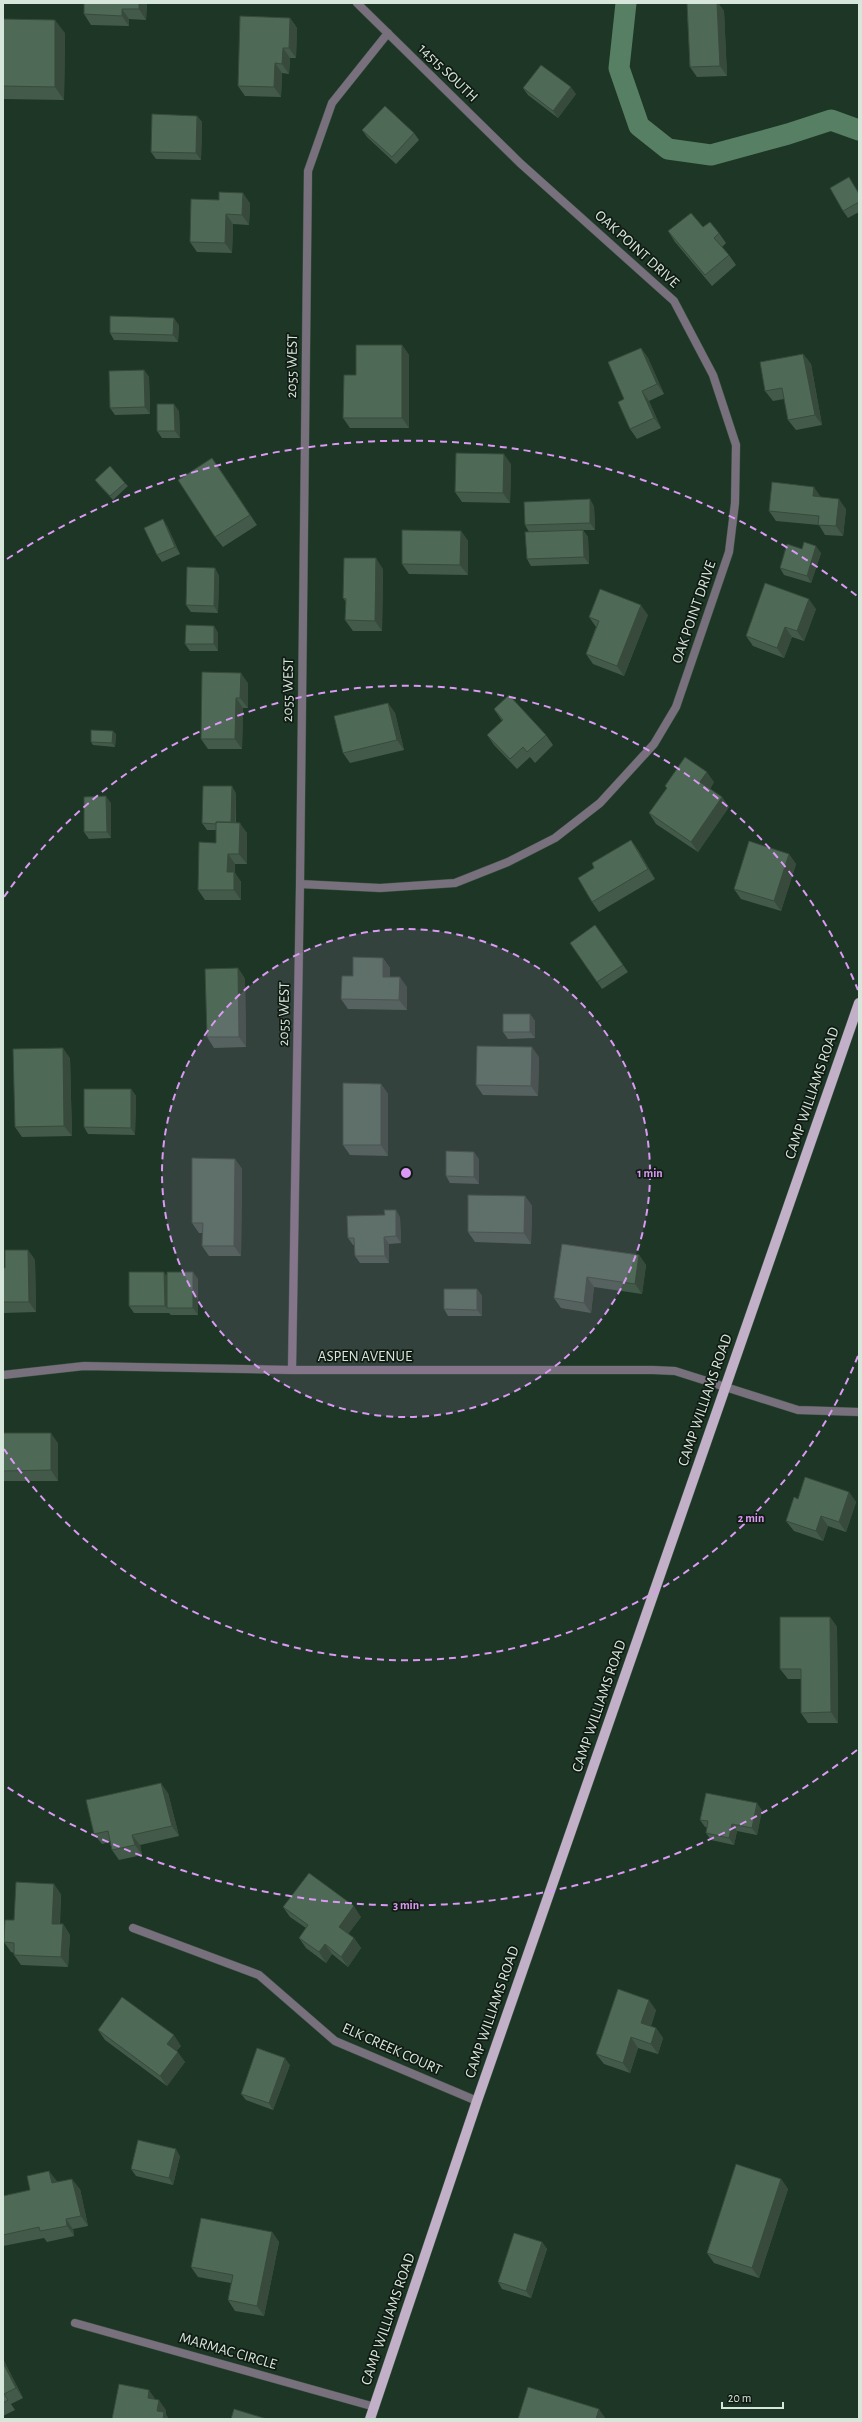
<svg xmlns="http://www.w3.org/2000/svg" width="862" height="2422" font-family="'Alegreya Sans',sans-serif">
  <rect width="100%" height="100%" fill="#1d3625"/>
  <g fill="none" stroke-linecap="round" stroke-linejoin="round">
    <path stroke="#567f63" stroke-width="21" d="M626,3L619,68L639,126L668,149L711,155L788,134L831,120L859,130"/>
    <defs>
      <path id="street" d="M300,884L380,888L455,883L508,862L555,838L600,803L654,744L676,707L729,552L735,503L736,445L713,375L674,301L520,163L357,3
        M292,1370L300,884L308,171L332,103L388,33
        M3,1375L84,1366L292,1370H653L675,1371L798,1410L859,1412
        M133,1928L259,1975L335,2041L477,2101
        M75,2323L375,2407"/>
      <path id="primary" d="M370,2419L477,2101L859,1003"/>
    </defs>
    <use href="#street" stroke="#3b5242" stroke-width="9"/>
    <use href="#primary" stroke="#3b5242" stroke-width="11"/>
    <use href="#street" stroke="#78707c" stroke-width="8"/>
    <use href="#primary" stroke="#c1b0c8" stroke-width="10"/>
  </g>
  <path fill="#435a4a" d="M84,3H147L146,20L129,19V26L91,25L84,14Z
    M687,3H718L724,11L727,76L697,77L690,67Z
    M290,18L297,28L296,58H290L289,74L282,73L281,97L245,96L238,86Z
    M3,19L65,33L64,100L3,99Z
    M523,88L576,94L558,118L528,95Z
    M197,116L202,122L201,160L156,159L151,152Z
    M362,130L414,133L419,140L396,164L367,137Z
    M853,184L859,193V212L848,218L843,211Z
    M191,199L250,203L249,225L233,224L232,253L197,252L190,242Z
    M703,227L719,233L726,243L722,247L729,255L736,265L712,286L675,242L668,231Z
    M179,325L178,342L114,340L110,333Z
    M402,345L409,355V428H350L343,418L356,375Z
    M641,348L648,358L664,394L649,401L661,428L637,439L630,429L624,399Z
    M803,354L811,364L822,425L796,430L788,420L784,399L773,401L765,391Z
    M144,370L149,377L150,414L115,415L110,408Z
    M179,411L180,438H162L157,431Z
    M511,464L510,503L462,502L455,492Z
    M219,468L257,525L223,547L215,537Z
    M95,480L125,483L128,486L113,500L98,484Z
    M821,497L846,509L843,536L825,535L819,525L776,521L769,511Z
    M594,506L595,530H583L588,537L589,564L531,566L527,559L529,532L525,525Z
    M167,526L180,554L162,562L157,555Z
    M461,531L468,541V575L409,574L402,564Z
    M802,549L821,553L811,583L784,575L780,568Z
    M383,569L382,631H353L345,620L346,602L343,598Z
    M219,575L218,613L191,612L186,605Z
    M816,609L804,641L792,637L784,658L753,646L746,636Z
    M648,615L624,676L593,664L586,654L596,627L589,617Z
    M214,626L218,633V651H190L185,644Z
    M248,683V708H243L242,749H208L201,739Z
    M388,703L395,713L404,750L350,763L343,753Z
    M494,709L546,735L553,745L535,763L530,757L517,769L494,745L487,735L502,721Z
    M116,734L115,747L93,745L91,742Z
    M714,782L710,789L722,797L729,807L698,852L656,824L649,813L667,789L665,786Z
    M236,793V822L247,833V864H235V873L241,882V900H205L198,890L216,843V830H207L202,823Z
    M111,803V838L89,839L84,832Z
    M631,840L638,850L655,879L599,912L592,902L594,868Z
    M789,854L796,864L781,911L741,899L734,889Z
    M595,925L628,972L602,989L570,943Z
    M383,958L390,968V977L407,987V1010L348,1009L341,999L353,976Z
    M238,968L245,979L246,1047L214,1048L207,1037Z
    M530,1014L535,1021V1038L508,1039L503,1032Z
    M539,1057L538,1096L483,1095L476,1085Z
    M70,1058L72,1136L22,1137L15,1127Z
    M381,1084L388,1094V1156L350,1155L343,1145Z
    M131,1089L136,1096L135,1135L88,1134L84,1127Z
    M235,1159L242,1169L241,1256H209L202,1246V1233H199L192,1223Z
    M479,1159V1184L450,1183L446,1176Z
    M525,1196L532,1206L531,1244L475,1242L468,1232Z
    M400,1217L401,1243L389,1244V1263H360L355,1256V1245H353L348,1238Z
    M562,1244L639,1255L646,1265L642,1294L594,1287L591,1313L561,1308L554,1298Z
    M28,1250L35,1260L36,1312L4,1313V1317H3V1268H5Z
    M167,1275L198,1279V1315H171L169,1313H134L129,1306Z
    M477,1289L482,1296V1316H448L444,1309Z
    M3,1433L58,1443V1481H3Z
    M849,1492L856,1502L846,1532L828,1526L823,1541L794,1531L786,1521L798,1499Z
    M830,1617L837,1627L838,1723H808L801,1713V1679H788L780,1669Z
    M168,1793L179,1836L140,1845L142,1855L119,1860L112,1850L110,1842L102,1844L94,1834Z
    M762,1810L757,1835L737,1831L734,1845L711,1840L706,1833L707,1827H705L700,1820Z
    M61,1894L60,1924H63L70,1935L68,1967L21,1965L14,1955V1953L11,1952L4,1942L14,1920Z
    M283,1907L361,1917L348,1934L354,1938L361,1948L348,1967L332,1954L326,1963L306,1948L299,1938L306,1928L290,1917Z
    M656,2010L651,2026L656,2028L663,2038L658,2054L638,2048L630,2073L604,2064L596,2054Z
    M98,2030L181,2046L176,2051L185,2062L167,2086L105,2040Z
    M290,2065L273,2110L246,2100L241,2094Z
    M180,2156L173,2185L136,2176L131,2169Z
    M781,2179L788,2189L759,2278L714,2263L707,2253Z
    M57,2181V2182L80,2189L88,2226L73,2229L74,2236L47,2242L44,2238L3,2246V2196L30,2190Z
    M272,2232L279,2242L264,2316L235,2311L228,2300L231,2283L198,2277L191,2267Z
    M542,2242L547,2249L531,2298L502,2289L498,2282Z
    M3,2359L23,2398L11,2404L15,2410L3,2416Z"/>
  <path fill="#374a3c" d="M139,3H147L146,20L139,9Z
    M717,3H718L724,11L727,76L720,66Z
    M122,9L129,19V26L122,16Z
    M290,18L297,28L296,58L289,48Z
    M55,20L65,33L64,100L55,87Z
    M283,48L290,58L289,74L282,64Z
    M275,63L282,73L281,97L274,87Z
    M571,87L576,94L558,118L553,111Z
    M197,116L202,122L201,160L196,153Z
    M243,193L250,203L249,225L242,215Z
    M226,214L233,224L232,253L225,243Z
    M174,318L179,325L178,342L173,335Z
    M402,345L409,355V428L402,418Z
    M641,348L648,358L664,394L657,384Z
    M803,354L811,364L822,425L815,415Z
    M144,370L149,377L150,414L145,407Z
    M642,391L649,401L661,428L654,418Z
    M174,404L179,411L180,438L175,431Z
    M504,454L511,464L510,503L503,493Z
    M212,458L219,468L257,525L250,515Z
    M814,487L821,497L820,506L813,496Z
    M590,499L594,506L595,530L590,523Z
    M839,499L846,509L843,536L836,526Z
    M163,519L167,526L180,554L175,547Z
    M583,530L588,537L589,564L584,557Z
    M461,531L468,541V575L460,565Z
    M816,546L821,553L811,583L807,576Z
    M376,558L383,569L382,631L375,621Z
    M215,568L219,575L218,613L214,606Z
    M809,599L816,609L804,641L797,631Z
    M641,605L648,615L624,676L617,666Z
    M214,626L218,633V651L214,644Z
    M785,627L792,637L784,658L777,648Z
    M241,673L248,683V708L240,698Z
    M236,698L243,708L242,749L235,739Z
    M388,703L395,713L404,750L397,740Z
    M113,731L116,734L115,747L112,743Z
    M707,772L714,782L707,792L700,782Z
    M232,786L236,793L235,831L231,824Z
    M106,796L111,803V838L107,832Z
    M722,797L729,807L698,852L691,842Z
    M240,823L247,833V864L239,854Z
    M631,840L638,850L655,879L648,869Z
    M228,854L235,864V873L241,882V900L234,890L227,872Z
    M789,854L796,864L781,911L774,901Z
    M383,958L390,968V987L383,977Z
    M238,968L245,979L246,1047L239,1037Z
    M400,977L407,987V1010L399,1000Z
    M530,1014L535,1021V1038L530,1032Z
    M532,1047L539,1057L538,1096L531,1086Z
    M63,1048L70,1058L72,1136L64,1126Z
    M381,1084L388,1094V1156L381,1145Z
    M131,1089L136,1096L135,1135L131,1128Z
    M474,1152L479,1159V1184L474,1177Z
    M235,1159L242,1169L241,1256L234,1246Z
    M525,1196L532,1206L531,1244L524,1233Z
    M396,1210L400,1217L401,1243L396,1236Z
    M384,1237L389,1244V1263L385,1256Z
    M28,1250L35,1260L36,1312L29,1302Z
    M639,1255L646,1265L642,1294L635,1284Z
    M164,1272L169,1279L167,1308L165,1306Z
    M193,1272L198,1279V1315L193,1308Z
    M587,1277L594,1287L591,1313L584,1303Z
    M477,1289L482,1296V1316L477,1310Z
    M51,1433L58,1443V1481L51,1470Z
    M849,1492L856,1502L846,1532L839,1522Z
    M821,1516L828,1526L823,1541L816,1531Z
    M830,1617L837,1627L838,1723L831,1712Z
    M161,1783L168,1793L179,1836L172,1826Z
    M757,1803L762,1810L757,1835L752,1828Z
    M732,1824L737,1831L734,1845L729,1838Z
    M132,1835L140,1845L142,1855L135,1845Z
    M54,1884L61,1894L59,1934L52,1924Z
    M354,1906L361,1917L346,1937L339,1927Z
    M63,1924L70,1935L68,1967L61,1957Z
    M354,1938L361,1948L348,1967L341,1957Z
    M325,1944L332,1954L326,1963L319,1952Z
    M649,2000L656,2010L648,2033L641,2023Z
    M656,2028L663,2038L658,2054L651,2044Z
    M174,2035L181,2046L174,2054L167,2044Z
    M631,2037L638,2048L630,2073L623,2063Z
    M178,2052L185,2062L167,2086L160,2076Z
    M285,2058L290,2065L273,2110L269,2103Z
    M176,2149L180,2156L173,2185L169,2178Z
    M49,2171L57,2181L59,2193L52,2183Z
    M72,2179L80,2189L88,2226L81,2216Z
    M781,2179L788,2189L759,2278L752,2268Z
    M66,2219L73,2229L74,2236L67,2226Z
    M272,2232L279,2242L264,2316L257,2306Z
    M542,2242L547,2249L531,2298L526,2291Z
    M3,2359L23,2398L16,2388L3,2363Z
    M149,2390L156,2400L148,2398Z
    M159,2400L166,2410V2414L169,2419H163L157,2411Z
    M599,2409L606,2419H596Z"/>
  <path fill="#4e6956" stroke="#374a3c" d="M84,3H139V9H122V16L84,14Z
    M687,3H717L720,66L690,67Z
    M240,16L290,18L289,48H283L282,64L275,63L274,87L238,86Z
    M3,19L55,20V87L3,86Z
    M541,65L571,87L553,111L523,88Z
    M385,106L414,133L392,157L362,130Z
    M152,114L197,116L196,153L151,152Z
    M849,177L859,194V202L843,211L830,188Z
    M219,192L243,193L242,215L226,214L225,243L190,242L191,199L219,200Z
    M691,213L703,227L710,222L719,233L714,238L729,255L705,275L668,231Z
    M110,316L174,318L173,335L110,333Z
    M356,345H402V418H343L344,375H356Z
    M641,348L657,384L642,391L654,418L630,429L618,402L624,399L608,362Z
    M803,354L815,415L788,420L782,388L765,391L760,362Z
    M144,370L145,407L110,408L109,371Z
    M157,404H174L175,431H157Z
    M456,453L504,454L503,493L455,492Z
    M212,458L250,515L215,537L178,480Z
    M110,466L125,483L110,496L95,480Z
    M772,482L814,487L813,496L839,499L836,526L818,525L819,516L769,511Z
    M590,499V523L525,525L524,502Z
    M163,519L175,547L157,555L144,528Z
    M402,530L461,531L460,565L402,564Z
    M583,530L584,557L527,559L525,532Z
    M804,542L816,546L807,576L780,568L787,544L802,549Z
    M344,558H376L375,621L345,620L346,599L343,598Z
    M187,567L215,568L214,606L186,605Z
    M765,583L809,599L797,631L785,627L777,648L746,636Z
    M600,589L641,605L617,666L586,654L599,621L589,617Z
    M186,625L214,626V644H185Z
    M202,672L241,673L240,698H236L235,739H201Z
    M509,695L546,735L527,752L523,747L510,759L487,735L503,720L494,709Z
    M388,703L397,740L343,753L334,716Z
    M91,730L113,731L112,743L91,742Z
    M685,757L707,772L700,782L722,797L691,842L649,813L667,788L665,786Z
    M203,786H232L231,822H216V824L202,823Z
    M106,796L107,832H84V797Z
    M216,822L240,823L239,854H228L227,872H234V890H198L199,842L216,843Z
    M631,840L648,869L592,902L578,878L594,868L592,863Z
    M749,841L789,854L774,901L734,889Z
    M595,925L623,965L597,982L570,943Z
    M353,957L383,958V977H400L399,1000L341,999L342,976H353Z
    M238,968L239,1037H207L205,969Z
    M503,1014H530V1032H503Z
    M477,1046L532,1047L531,1086L476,1085Z
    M63,1048L64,1126L15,1127L13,1049Z
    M343,1083L381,1084V1145H343Z
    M84,1089H131V1128L84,1127Z
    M446,1151L474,1152V1177L446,1176Z
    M192,1158L235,1159L234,1246H202L203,1223H192Z
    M468,1195L525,1196L524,1233L468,1232Z
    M384,1210H396V1236L384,1237L385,1256H355L354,1238H348L347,1216L385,1215Z
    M562,1244L639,1255L635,1284L587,1277L584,1303L554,1298Z
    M5,1250H28L29,1302H3V1268H5Z
    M129,1272H164L165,1306H129Z
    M167,1272H193V1308H167Z
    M444,1289H477V1310L444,1309Z
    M3,1433H51V1470L3,1471Z
    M805,1477L849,1492L839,1522L821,1516L816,1531L786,1521L794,1497L798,1499Z
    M780,1617H830L831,1712L801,1713V1669H780Z
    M161,1783L172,1826L132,1835L135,1845L112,1850L108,1831L94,1834L86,1800Z
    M706,1793L757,1803L752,1828L732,1824L729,1838L706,1833L708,1821L700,1820Z
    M309,1873L354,1906L339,1927L354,1938L341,1957L325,1944L319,1952L299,1938L308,1925L283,1907Z
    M16,1882L54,1884L52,1924H63L61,1957L14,1955V1943L4,1942L5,1920H14Z
    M618,1989L649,2000L641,2023L656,2028L651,2044L631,2037L623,2063L596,2054Z
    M122,1997L174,2035L167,2044L178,2052L160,2076L98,2030Z
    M257,2048L285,2058L269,2103L241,2094Z
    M138,2140L176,2149L169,2178L131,2169Z
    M736,2164L781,2179L752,2268L707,2253Z
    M49,2171L52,2183L72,2179L81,2216L66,2219L67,2226L40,2231L39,2227L3,2235V2196L30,2190L27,2176Z
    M201,2218L272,2232L257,2306L228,2300L233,2275L191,2267Z
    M514,2233L542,2242L526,2291L498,2282Z
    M3,2363L16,2388L4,2394L8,2400L3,2403Z
    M119,2384L149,2390L148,2398L159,2400L157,2411L164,2412L163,2419H112Z
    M528,2387L599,2409L596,2419H518Z
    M234,2409L267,2419H231Z"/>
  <circle cx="406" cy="1173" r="244" fill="#db99f5" fill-opacity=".12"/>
  <g fill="none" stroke="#db99f5" stroke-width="2" stroke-dasharray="7 5">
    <circle cx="406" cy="1173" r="244"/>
    <path d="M858 1356A488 488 0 0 1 4 1449M4 897A488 488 0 0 1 858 990"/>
    <path d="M857 1750A732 732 0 0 1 7 1787M7 559A732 732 0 0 1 857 596"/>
  </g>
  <g text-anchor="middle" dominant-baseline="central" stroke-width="3.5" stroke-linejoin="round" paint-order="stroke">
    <g font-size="15" fill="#d7e6db" stroke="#101b13">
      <text transform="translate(448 73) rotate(44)">14515 SOUTH</text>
      <text transform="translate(637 249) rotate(42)">OAK POINT DRIVE</text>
      <text transform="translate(292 366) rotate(-89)">2055 WEST</text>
      <text transform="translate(694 612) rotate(-71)">OAK POINT DRIVE</text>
      <text transform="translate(288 690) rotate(-89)">2055 WEST</text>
      <text transform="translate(284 1014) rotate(-89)">2055 WEST</text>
      <text transform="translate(812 1093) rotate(-71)">CAMP WILLIAMS ROAD</text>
      <text x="365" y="1356">ASPEN AVENUE</text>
      <text transform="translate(705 1400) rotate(-71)">CAMP WILLIAMS ROAD</text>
      <text transform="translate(599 1706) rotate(-71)">CAMP WILLIAMS ROAD</text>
      <text transform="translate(492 2012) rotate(-71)">CAMP WILLIAMS ROAD</text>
      <text transform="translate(392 2049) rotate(24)">ELK CREEK COURT</text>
      <text transform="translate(388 2319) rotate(-71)">CAMP WILLIAMS ROAD</text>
      <text transform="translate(228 2351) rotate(16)">MARMAC CIRCLE</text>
    </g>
  </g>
  <circle cx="406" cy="1173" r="6" fill="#db99f5" stroke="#101b13" stroke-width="2"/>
  <g font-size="12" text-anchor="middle" font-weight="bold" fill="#db99f5" stroke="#101b13" stroke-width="3.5" stroke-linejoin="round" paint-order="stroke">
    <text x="650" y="1177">1 min</text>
    <text x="751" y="1522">2 min</text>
    <text x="406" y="1909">3 min</text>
  </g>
  <rect width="862" height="2422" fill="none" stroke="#d7e6db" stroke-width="8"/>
  <path d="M722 2402v6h61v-6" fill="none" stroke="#d7e6db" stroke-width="2"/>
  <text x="728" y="2402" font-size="12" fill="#d7e6db" stroke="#101b13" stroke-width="3" paint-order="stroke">20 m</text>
</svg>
